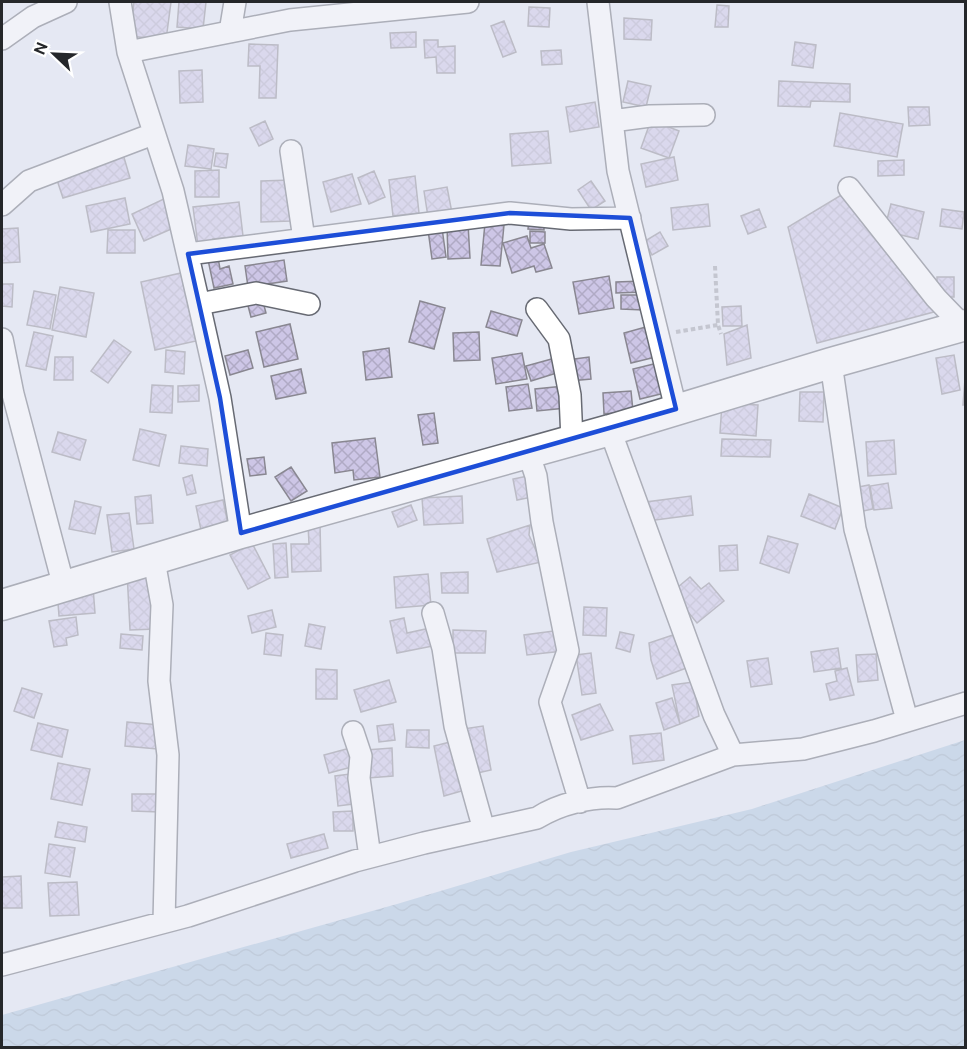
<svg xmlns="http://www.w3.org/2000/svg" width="967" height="1049" font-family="Ubuntu,sans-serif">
  <defs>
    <pattern id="water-waves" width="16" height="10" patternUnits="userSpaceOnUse" patternTransform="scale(1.5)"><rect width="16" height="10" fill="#acc6de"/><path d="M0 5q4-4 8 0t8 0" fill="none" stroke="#94aabf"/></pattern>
    <pattern id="building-cross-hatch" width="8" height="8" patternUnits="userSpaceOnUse" patternTransform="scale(1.5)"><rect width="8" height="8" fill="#cdc6e6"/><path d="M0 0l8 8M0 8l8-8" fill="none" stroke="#b0aac5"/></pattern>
  </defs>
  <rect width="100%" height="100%" fill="#e5e8f3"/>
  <path fill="url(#water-waves)" d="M965,740V1047H2V1015L397,904L571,852L752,809Z"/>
  <path fill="url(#building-cross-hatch)" stroke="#898791" stroke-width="1.5" d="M134,2H171L166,40L130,36Z
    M179,2H206L203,29L177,27Z
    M717,5L729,6L728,27H715Z
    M529,7L550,8L549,27L528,26Z
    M624,18L652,20L651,40L624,39Z
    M504,21L516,52L503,57L491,26Z
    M416,32V47L391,48L390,33Z
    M424,40H438V47L455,46V73H437L436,57L425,58Z
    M795,42L816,45L813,68L792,65Z
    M249,44L278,45L276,98H259L260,66H248Z
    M561,50L562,64L542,65L541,51Z
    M202,70L203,102L180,103L179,71Z
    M628,81L651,86L646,107L623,102Z
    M779,81L850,84V102L811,101L810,107L778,106Z
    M595,102L599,127L570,132L566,107Z
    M908,107H929L930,125L909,126Z
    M840,113L903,124L897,157L834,146Z
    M651,120L679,131L669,158L641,148Z
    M265,121L273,139L259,146L250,128Z
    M548,131L551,163L512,166L510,134Z
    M188,145L214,149L211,169L185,166Z
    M216,153L228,154L226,168L214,166Z
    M123,154L130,178L63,198L55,174Z
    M674,157L678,180L646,187L641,164Z
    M904,160V175L878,176V161Z
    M219,170V197H195V171Z
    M374,171L385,197L369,204L358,178Z
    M352,174L361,204L331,212L323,182Z
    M415,176L419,213L393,216L389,180Z
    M291,180V221L261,222V181Z
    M591,181L605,201L591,210L578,190Z
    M447,187L452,213L428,217L424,191Z
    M848,191L945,309L817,343L788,227Z
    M170,196L178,226L144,241L132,214Z
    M125,198L130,224L91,232L86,206Z
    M239,202L243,236L213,239L214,244L198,246L193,207Z
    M708,204L710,226L673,230L671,208Z
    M891,204L924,212L918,239L884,231Z
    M759,209L766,227L748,234L741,216Z
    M942,209L964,212L962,229L940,226Z
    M529,219L544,220V230L528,229Z
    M485,223L504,225L500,266L481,265Z
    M468,224L470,258L448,259L447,225Z
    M18,228L20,262L2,263V229Z
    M442,228L446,257L432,259L428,230Z
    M108,230H135V253H107Z
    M530,231L545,232V243H530Z
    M660,232L668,246L652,255L645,241Z
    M527,236L531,248L544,244L552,268L536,272L534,266L512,273L503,243Z
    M217,252L220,269L229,266L233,284L214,288L207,255Z
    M284,260L287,281L248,287L245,266Z
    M181,273L196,341L155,350L141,282Z
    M609,276L614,308L579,314L573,282Z
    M937,277H954V297H937Z
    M643,281L644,292L616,293V282Z
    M2,284H13L12,307L2,306Z
    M60,287L94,293L86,337L52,330Z
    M34,291L56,295L50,329L27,325Z
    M621,295H643V310L621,309Z
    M262,298L266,313L251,317L247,302Z
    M420,301L445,308L434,349L409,342Z
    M741,306L742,326H723L722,307Z
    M491,311L522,320L517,336L486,327Z
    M290,324L298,359L264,367L256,332Z
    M653,325L660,356L631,363L624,333Z
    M747,325L751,358L727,365L724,334Z
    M34,332L53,336L46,370L26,366Z
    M479,332L480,360L454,361L453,333Z
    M114,340L131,352L108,383L91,371Z
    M389,348L392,377L366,380L363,352Z
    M166,350L185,352L184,374L165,372Z
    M248,350L253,368L230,375L225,356Z
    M522,353L527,379L496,384L492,358Z
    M954,355L960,390L942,394L936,358Z
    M55,357H73V380H54Z
    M559,357L563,371L531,381L526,366Z
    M589,357L591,379L570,381L567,360Z
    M662,362L669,392L640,399L633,369Z
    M966,366V405H963Z
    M301,369L306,393L276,399L271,376Z
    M528,384L532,408L509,411L506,387Z
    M152,385L173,386L172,413L150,412Z
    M199,385V401L178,402V386Z
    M564,386L566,408L537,411L535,389Z
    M631,391L633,411L604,414L603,393Z
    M800,392H824L823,422L799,421Z
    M722,403L758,405L756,436L720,433Z
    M434,413L438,443L423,445L418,415Z
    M140,429L166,435L159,466L133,460Z
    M58,432L86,440L80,460L52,452Z
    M375,438L380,477L354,480L353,470L335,473L332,443Z
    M722,439L771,440L770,457L721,456Z
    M894,440L896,474L868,476L866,442Z
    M181,446L208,449L207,466L179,463Z
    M264,457L266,474L250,476L247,459Z
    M291,467L307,491L291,501L275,477Z
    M192,475L196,493L187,495L183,478Z
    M533,475L537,496L517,500L513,479Z
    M888,483L892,508L874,510L870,486Z
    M869,485L873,509L858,512L853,488Z
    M809,494L843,508L835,529L801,516Z
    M151,495L153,523L137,524L135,497Z
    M462,496L463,523L424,525L422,498Z
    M691,496L693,515L648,521L646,502Z
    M223,500L228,524L201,530L196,506Z
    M75,501L101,507L95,534L69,529Z
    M411,505L417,520L398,527L392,512Z
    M129,513L134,549L112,552L107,515Z
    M320,523L321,571L292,572L291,544H309L308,524Z
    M530,525L529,535L541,562L497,572L487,539Z
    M768,536L798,544L789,573L760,563Z
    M252,543L270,578L248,589L230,555Z
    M286,543L288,577L275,578L273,544Z
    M737,545L738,570L720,571L719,546Z
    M153,571L156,629L130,630L127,572Z
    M468,572V593H442L441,573Z
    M428,574L431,605L396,608L394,577Z
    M690,577L701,589L709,583L724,601L697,623L672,592Z
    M93,587L95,613L59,616L57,590Z
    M584,607L607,608L606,636L583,635Z
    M272,610L276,627L252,633L248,616Z
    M76,617L78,635L66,638L67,645L54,647L49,621Z
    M404,618L407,633L435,627L438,645L397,653L390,621Z
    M309,624L325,627L321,649L305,646Z
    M453,630L486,631L485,653H453Z
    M561,630L563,651L527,655L524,635Z
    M620,632L634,635L630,652L616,648Z
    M266,633L283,635L281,656L264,654Z
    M121,634L143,636L142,650L120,648Z
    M676,634L689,667L657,679L651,660L649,643Z
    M838,648L841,668L814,672L811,652Z
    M591,653L596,693L582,695L576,655Z
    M876,654L878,680L858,682L856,655Z
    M768,658L772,684L751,687L747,661Z
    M847,668L854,695L830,700L826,684L837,681L835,671Z
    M316,669L337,670V699H316Z
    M389,680L396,702L361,712L354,690Z
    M693,682L699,716L680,724L672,685Z
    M22,688L42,694L34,718L14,711Z
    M672,698L680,724L664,730L656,703Z
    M600,704L613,730L581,740L572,715Z
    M127,722L159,725L157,749L125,746Z
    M38,723L68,730L62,757L31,750Z
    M393,724L395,740L379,742L377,726Z
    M483,726L491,770L468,775L456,730Z
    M407,730H429V748L406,747Z
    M661,733L664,760L633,764L630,736Z
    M458,740L472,788L444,796L434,746Z
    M354,747L359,765L329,773L324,755Z
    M392,748L393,776L368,778L366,750Z
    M58,763L90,769L82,805L51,799Z
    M350,774L353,804L338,806L335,776Z
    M132,794H160V812L132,811Z
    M353,811V831H334L333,812Z
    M58,822L87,827L85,842L55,837Z
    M324,834L328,848L291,858L287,844Z
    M49,844L75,848L70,877L45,873Z
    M21,876L22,908H2V877Z
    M77,882L79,915L50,916L48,883Z"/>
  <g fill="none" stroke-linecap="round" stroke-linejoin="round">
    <defs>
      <path id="street" d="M120,2L128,52L173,191L199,304L220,398L241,533
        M598,2L618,171L676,409
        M230,32L235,2
        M2,39L33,17L66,2
        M128,52L290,20L468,2
        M612,121L650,116L704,115
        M291,151L304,239
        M849,188L936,298L963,326
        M2,205L29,181L153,134
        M188,254L510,213L571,219L630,218
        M199,304L256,293L309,304
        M537,309L559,339L570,395L572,440
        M2,339L13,394L64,587
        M831,363L855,529L907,720
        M610,430L714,715L733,755L803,749L874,731L966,703
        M528,452L536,476L542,522L568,651L550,702L580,802
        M154,560L162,605L159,681L168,755L164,922
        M433,613L443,648L455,726L484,830
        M353,732L361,756L359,778L370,857
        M2,965L188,916L355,861L424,843L537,818C559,804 591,796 617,798L733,755"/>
      <path id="secondary" d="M2,605L241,533L610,430L831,363L966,325"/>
    </defs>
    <use href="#street" stroke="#676a73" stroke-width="24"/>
    <use href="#secondary" stroke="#676a73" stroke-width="33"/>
    <path stroke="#9b9ea6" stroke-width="4" stroke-dasharray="4.5 3" stroke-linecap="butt" d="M715,266L718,325L721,334
      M676,332L718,325"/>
    <use href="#street" stroke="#fff" stroke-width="21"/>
    <use href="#secondary" stroke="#fff" stroke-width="30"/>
  </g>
  <path d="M0 0H967V1049H0ZM510,213L630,218L676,409L241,533L220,398L188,254Z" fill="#e5e8f3" fill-opacity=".55" fill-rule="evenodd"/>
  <path fill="none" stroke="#1d4ed8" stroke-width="4.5" stroke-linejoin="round" d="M510,213L630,218L676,409L241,533L220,398L188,254Z"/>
  <rect width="967" height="1049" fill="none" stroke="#25272a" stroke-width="6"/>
  <g transform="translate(54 54) rotate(293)" stroke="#ffffff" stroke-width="4.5" paint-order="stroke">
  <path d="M0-4.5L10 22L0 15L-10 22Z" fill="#25272a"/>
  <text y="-9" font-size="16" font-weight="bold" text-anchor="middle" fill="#25272a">N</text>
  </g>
</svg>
